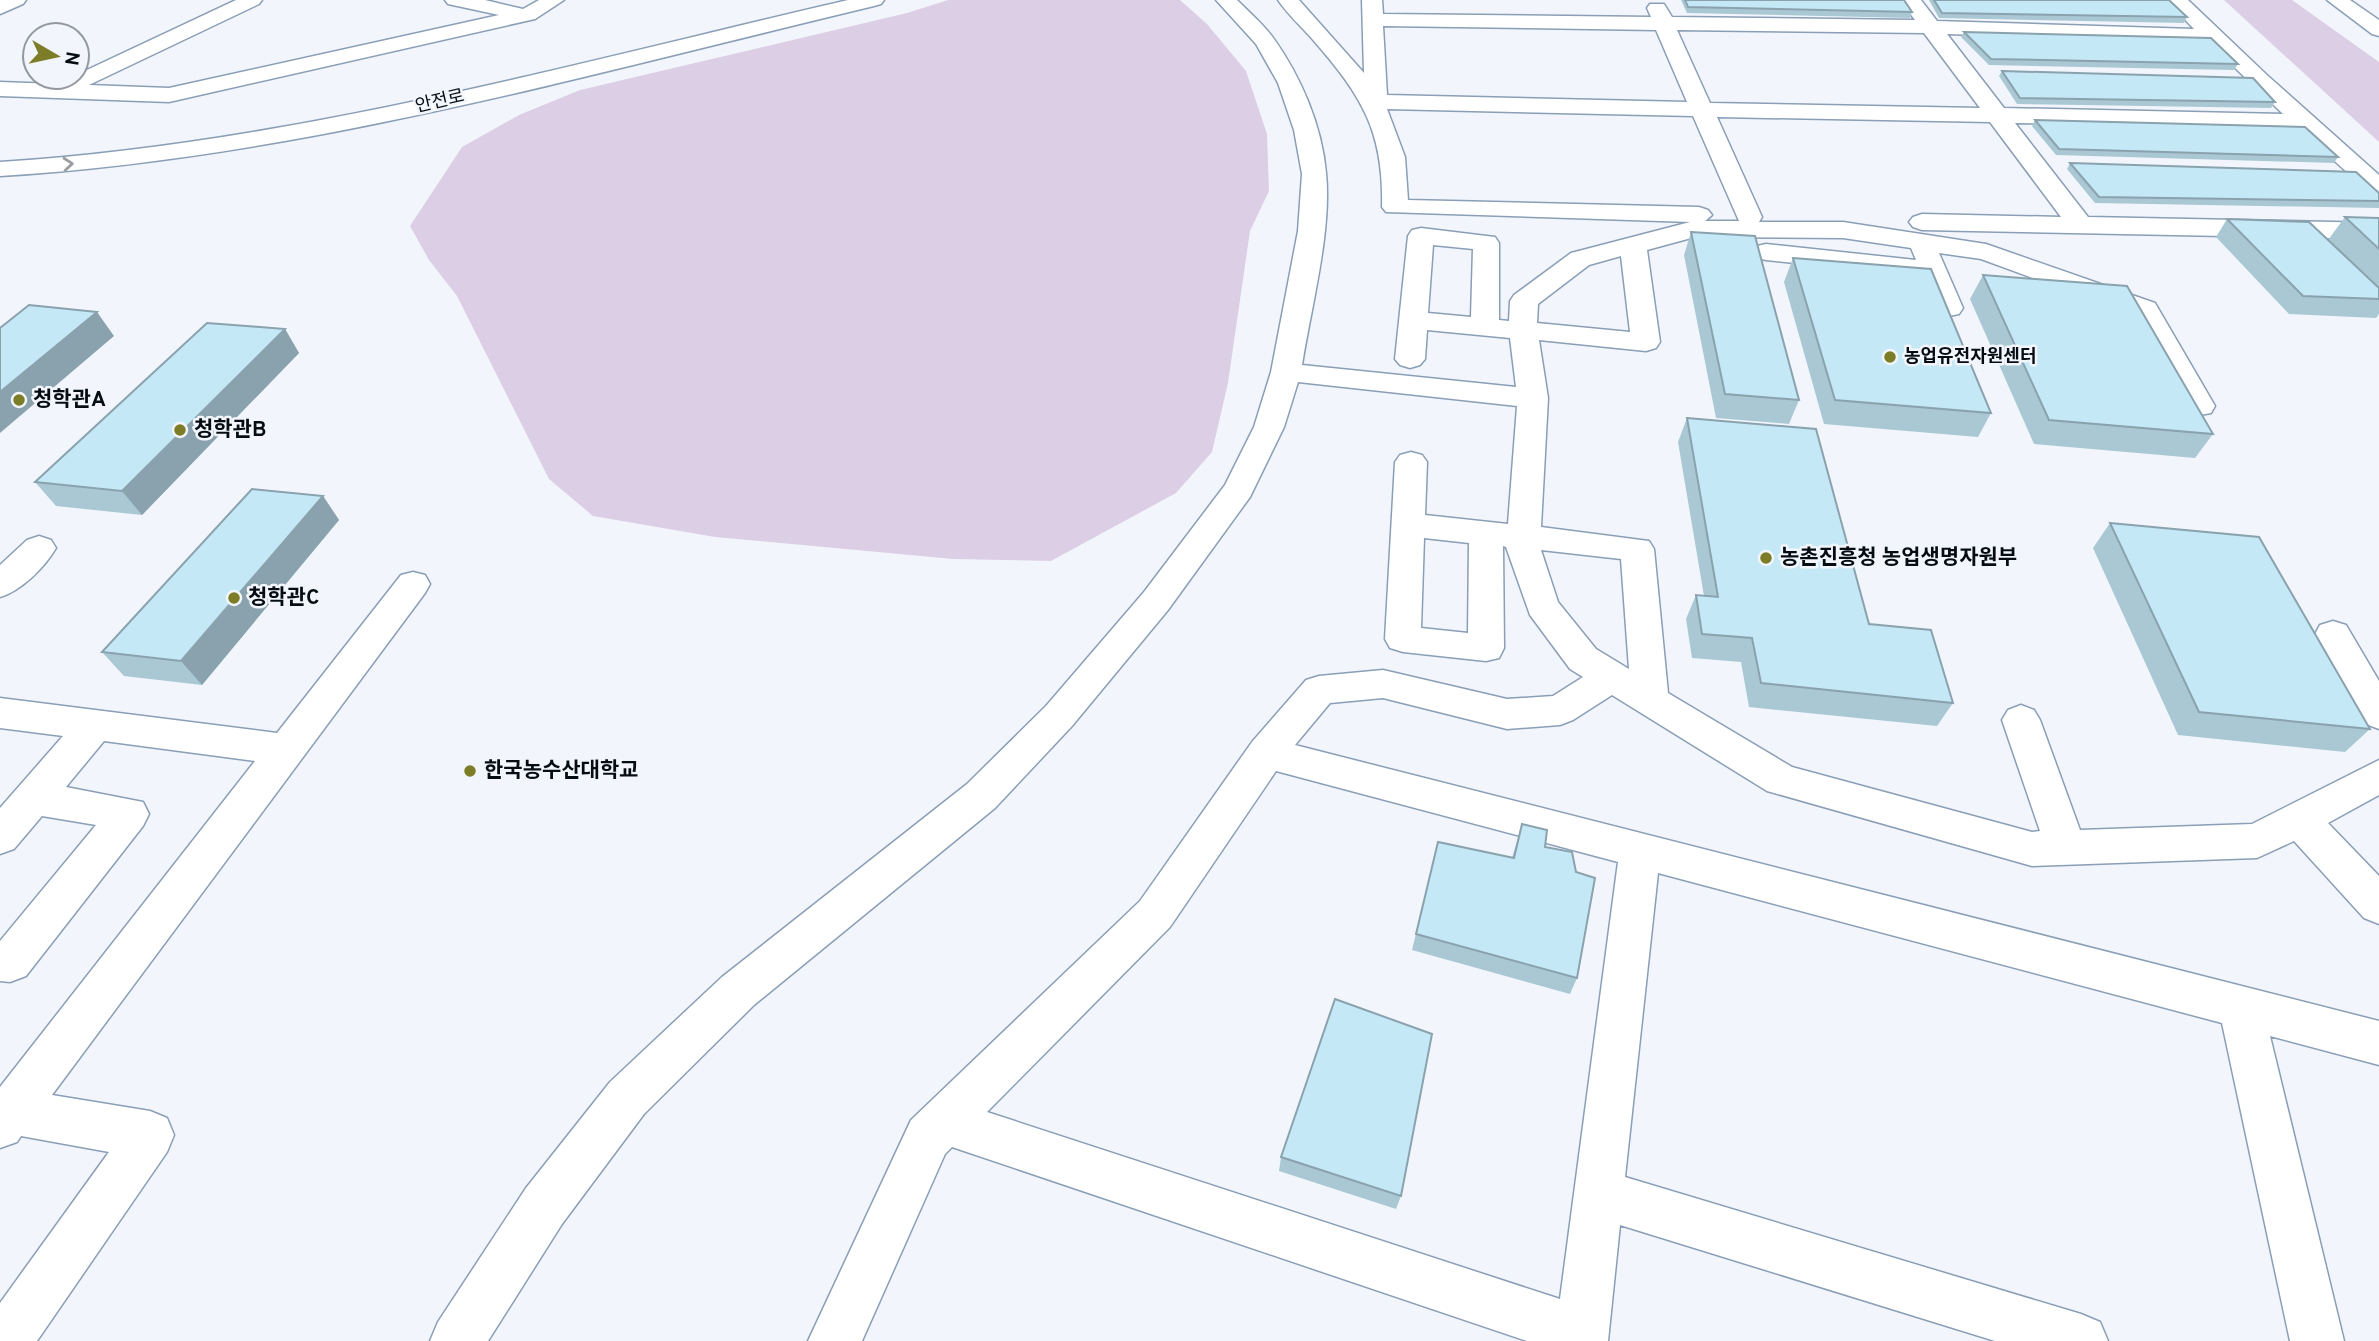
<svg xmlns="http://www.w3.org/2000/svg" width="2379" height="1341" font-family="Overpass,'Noto Sans KR',sans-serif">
  <rect width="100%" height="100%" fill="#f2f6fc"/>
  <path fill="#dccfe5" d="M948,0H1180L1207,24L1246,71L1267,134L1269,191L1250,231L1228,383L1212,452L1176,493L1051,561L953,559L715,537L593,516L549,479L457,296L429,260L410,226L462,147L519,115L580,90L907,13Z
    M2224,0H2292L2379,62V142Z"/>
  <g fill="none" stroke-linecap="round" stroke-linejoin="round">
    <defs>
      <path id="minor" d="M0,0H26L23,4L0,14Z
        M236,0H262L259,4L89,85L169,88L499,15L448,4L445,0H485L523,9L539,0H564L535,19L169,102L0,96V82L57,84Z
        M848,0H884L881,4L874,6C586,75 297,158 0,176V162C288,144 568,65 848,0Z
        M1216,0H1237C1250,13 1264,25 1274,39C1301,77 1322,126 1326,173C1332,231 1311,307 1302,365L1516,387L1510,338L1427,330L1425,359L1420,365L1410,368L1400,365L1395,359L1408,236L1412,230L1421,228L1495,237L1499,243V320L1509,321L1510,301L1514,295L1571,253L1690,222L1386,212L1382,207C1384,132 1362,96 1314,41C1302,27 1288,15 1278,0H1299L1364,73L1362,0H1382L1383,14L1651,17L1647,8L1650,4H1664L1672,17L1915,20L1900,0H1921L1937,21L2194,29L2166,0H2188L2268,76L2379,175V195L2370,193L2298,128L2015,123L2088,217L2379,223V239L1922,230L1913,227L1909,222L1913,217L1922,214L2061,217L1990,122L1717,117L1762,217L1759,222H1843L1986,244L2155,303L2215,406L2211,413L2200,415L2189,413L2185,406L2134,315L1981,259L1939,253L1963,308L1959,314L1949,316L1939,314L1922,277L1766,260L1757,258L1753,252L1757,246L1766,244L1916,260L1911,248L1843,238L1695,237L1647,250L1660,342L1656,348L1646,351L1539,340L1548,398L1541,527L1649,541L1654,549L1668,693L1792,767L2032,832L2040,831L2002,720L2008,710L2021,705L2034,710L2040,720L2080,830L2252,824L2379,760V795L2328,823L2379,876V924L2364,918L2294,841L2257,858L2032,866L1767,791L1612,695L1573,720L1560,725L1507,729L1383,698L1330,703L1295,745L2379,1021V1065L2270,1036L2344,1341H2290L2222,1023L1658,873L1625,1177L2081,1314L2100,1322L2108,1341H1995L1620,1225L1608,1341H1527L952,1147L945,1154L862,1341H808L911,1120L1140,901L1252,742L1306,680L1319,676L1383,670L1507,699L1553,696L1583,677L1570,669L1530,615L1506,547L1503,546L1504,648L1499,658L1486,661L1403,652L1390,648L1385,639L1395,462L1400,455L1411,452L1422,455L1427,462L1425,515L1508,524L1517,406L1298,382L1284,427L1250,497L1168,610L1072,726L995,808L754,1005L644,1114L562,1224L488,1341H430L438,1322L526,1188L610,1082L722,977L967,784L1046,706L1144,592L1225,485L1254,427L1271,372L1298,231L1302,174L1294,130L1278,83L1256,44ZM1383,26L1656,30L1687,102L1387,95ZM1677,30L1924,33L1980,108L1710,103ZM1947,34L2208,42L2283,114L2004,108ZM1387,109L1693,116L1739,221H1705L1712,215L1708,210L1699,207L1408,200L1405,157ZM1433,245L1473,249L1471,317L1428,313ZM1621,256L1630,332L1537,323L1538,304L1589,265ZM1424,538L1469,543L1468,633L1421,628ZM1541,550L1621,559L1629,669L1596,649L1558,602ZM1276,771L1618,862L1560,1299L987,1112L1170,927Z
        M2327,0H2350L2379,20V36L2372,34Z
        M39,536L51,540L56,548C45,567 21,591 0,597V565L27,540Z
        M413,572L425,575L430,584L425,593L52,1095L150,1111L167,1118L174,1135L167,1152L37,1341H0V1303L109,1152L21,1136L17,1142L0,1148V1087L255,761L104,741L66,787L143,802L149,814L143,826L26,976L10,982L0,981V941L96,825L42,816L14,849L0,854V808L63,736L0,728V698L277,733L401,575Z
        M2333,621L2346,625L2379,681V729L2366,724L2315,634L2320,625Z"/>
    </defs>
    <use href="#minor" stroke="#8a9eb6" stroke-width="3"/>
    <use href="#minor" fill="#fff" fill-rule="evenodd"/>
  </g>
  <path fill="#a9c8d4" d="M1681,0H1904L1912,12L1910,18L1687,13Z
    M1929,0H2169L2187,17L2184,23L1939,18Z
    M1964,32L2238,64L2234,70L1989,65L1961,37Z
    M2002,71L2275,102L2271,108L2017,104L1999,76Z
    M2035,120L2338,157L2334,163L2056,155L2032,126Z
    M2070,163L2379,193V208L2095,203L2067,169Z
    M2345,217L2379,218V314L2376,318L2289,314L2216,237L2227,219L2328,240Z
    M1691,232L1799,400L1789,424L1716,418L1684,255Z
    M1793,258L1991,413L1978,437L1824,424L1784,282Z
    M1983,275L2213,434L2195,458L2034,444L1970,299Z
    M285,329L299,353L142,515L56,506L35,482Z
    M1687,418L1869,624L1953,703L1937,726L1749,707L1741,662L1692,658L1686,619L1696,595L1704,596L1678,442Z
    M323,496L339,520L202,685L124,676L102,652Z
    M2110,523L2370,729L2345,752L2178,735L2093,548Z
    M1522,824L1545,847L1577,978L1570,994L1412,950L1438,842L1512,858Z
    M1281,1157L1401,1196L1396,1209L1279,1171Z"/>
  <path fill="#8aa2ad" d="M97,312L114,336L0,433V392Z
    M285,329L299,353L142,515L122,491Z
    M323,496L339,520L202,685L181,661Z"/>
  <path fill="#c5e8f7" stroke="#8aa2ad" stroke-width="2" d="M1685,0H1904L1912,12L1688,7Z
    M1934,0H2169L2187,17L1942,13Z
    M1964,32L2211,38L2238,64L1991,59Z
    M2002,71L2253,78L2275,102L2020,98Z
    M2035,120L2305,127L2338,157L2059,149Z
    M2070,163L2356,172L2379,193V201L2099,197Z
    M2345,217L2379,218V249Z
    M2227,219L2309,222L2379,288V299L2303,296Z
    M1691,232L1755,236L1799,400L1725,394Z
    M1793,258L1931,269L1991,413L1835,400Z
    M1983,275L2127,286L2213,434L2049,420Z
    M29,305L97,312L0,392V328Z
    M207,323L285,329L122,491L35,482Z
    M1687,418L1816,429L1869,624L1931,630L1953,703L1761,683L1752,638L1702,634L1696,595L1718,597Z
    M252,489L323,496L181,661L102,652Z
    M2110,523L2259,537L2370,729L2199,712Z
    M1522,824L1547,830L1545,847L1572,852L1576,872L1595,878L1577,978L1416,934L1438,842L1514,858Z
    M1335,999L1432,1034L1401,1196L1281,1157Z"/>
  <defs><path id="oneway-chevron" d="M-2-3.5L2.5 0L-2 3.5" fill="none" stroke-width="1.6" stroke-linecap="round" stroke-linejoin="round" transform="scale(1.75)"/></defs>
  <use stroke="#9b9ea1" href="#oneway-chevron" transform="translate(68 164) rotate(-5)"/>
  <g fill="#7c7d26" stroke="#f2f6fc" stroke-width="2.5">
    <circle cx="1890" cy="357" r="7"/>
    <circle cx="19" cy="400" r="7"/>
    <circle cx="180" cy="430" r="7"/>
    <circle cx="1766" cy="558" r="7"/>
    <circle cx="234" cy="598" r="7"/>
    <circle cx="470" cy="771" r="7"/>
  </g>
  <g text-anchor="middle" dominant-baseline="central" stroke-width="5" stroke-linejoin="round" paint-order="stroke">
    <g font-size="18" fill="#060c14" stroke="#f2f6fc">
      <text transform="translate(440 102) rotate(-13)">안전로</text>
    </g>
    <g font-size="18" font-weight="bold" fill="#060c14" stroke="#f2f6fc" text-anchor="start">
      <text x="1904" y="357">농업유전자원센터</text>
    </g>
    <g font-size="21" font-weight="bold" fill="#060c14" stroke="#f2f6fc" text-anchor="start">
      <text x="33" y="400">청학관A</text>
      <text x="194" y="430">청학관B</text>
      <text x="1780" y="558">농촌진흥청 농업생명자원부</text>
      <text x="248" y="598">청학관C</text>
      <text x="484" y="771">한국농수산대학교</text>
    </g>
  </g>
  <g transform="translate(56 56) rotate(99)"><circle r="33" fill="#f2f6fc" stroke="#94989f" stroke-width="2"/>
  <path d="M0-5L12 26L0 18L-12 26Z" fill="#7c7d26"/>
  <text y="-10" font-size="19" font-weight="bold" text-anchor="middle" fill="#060c14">N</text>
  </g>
</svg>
